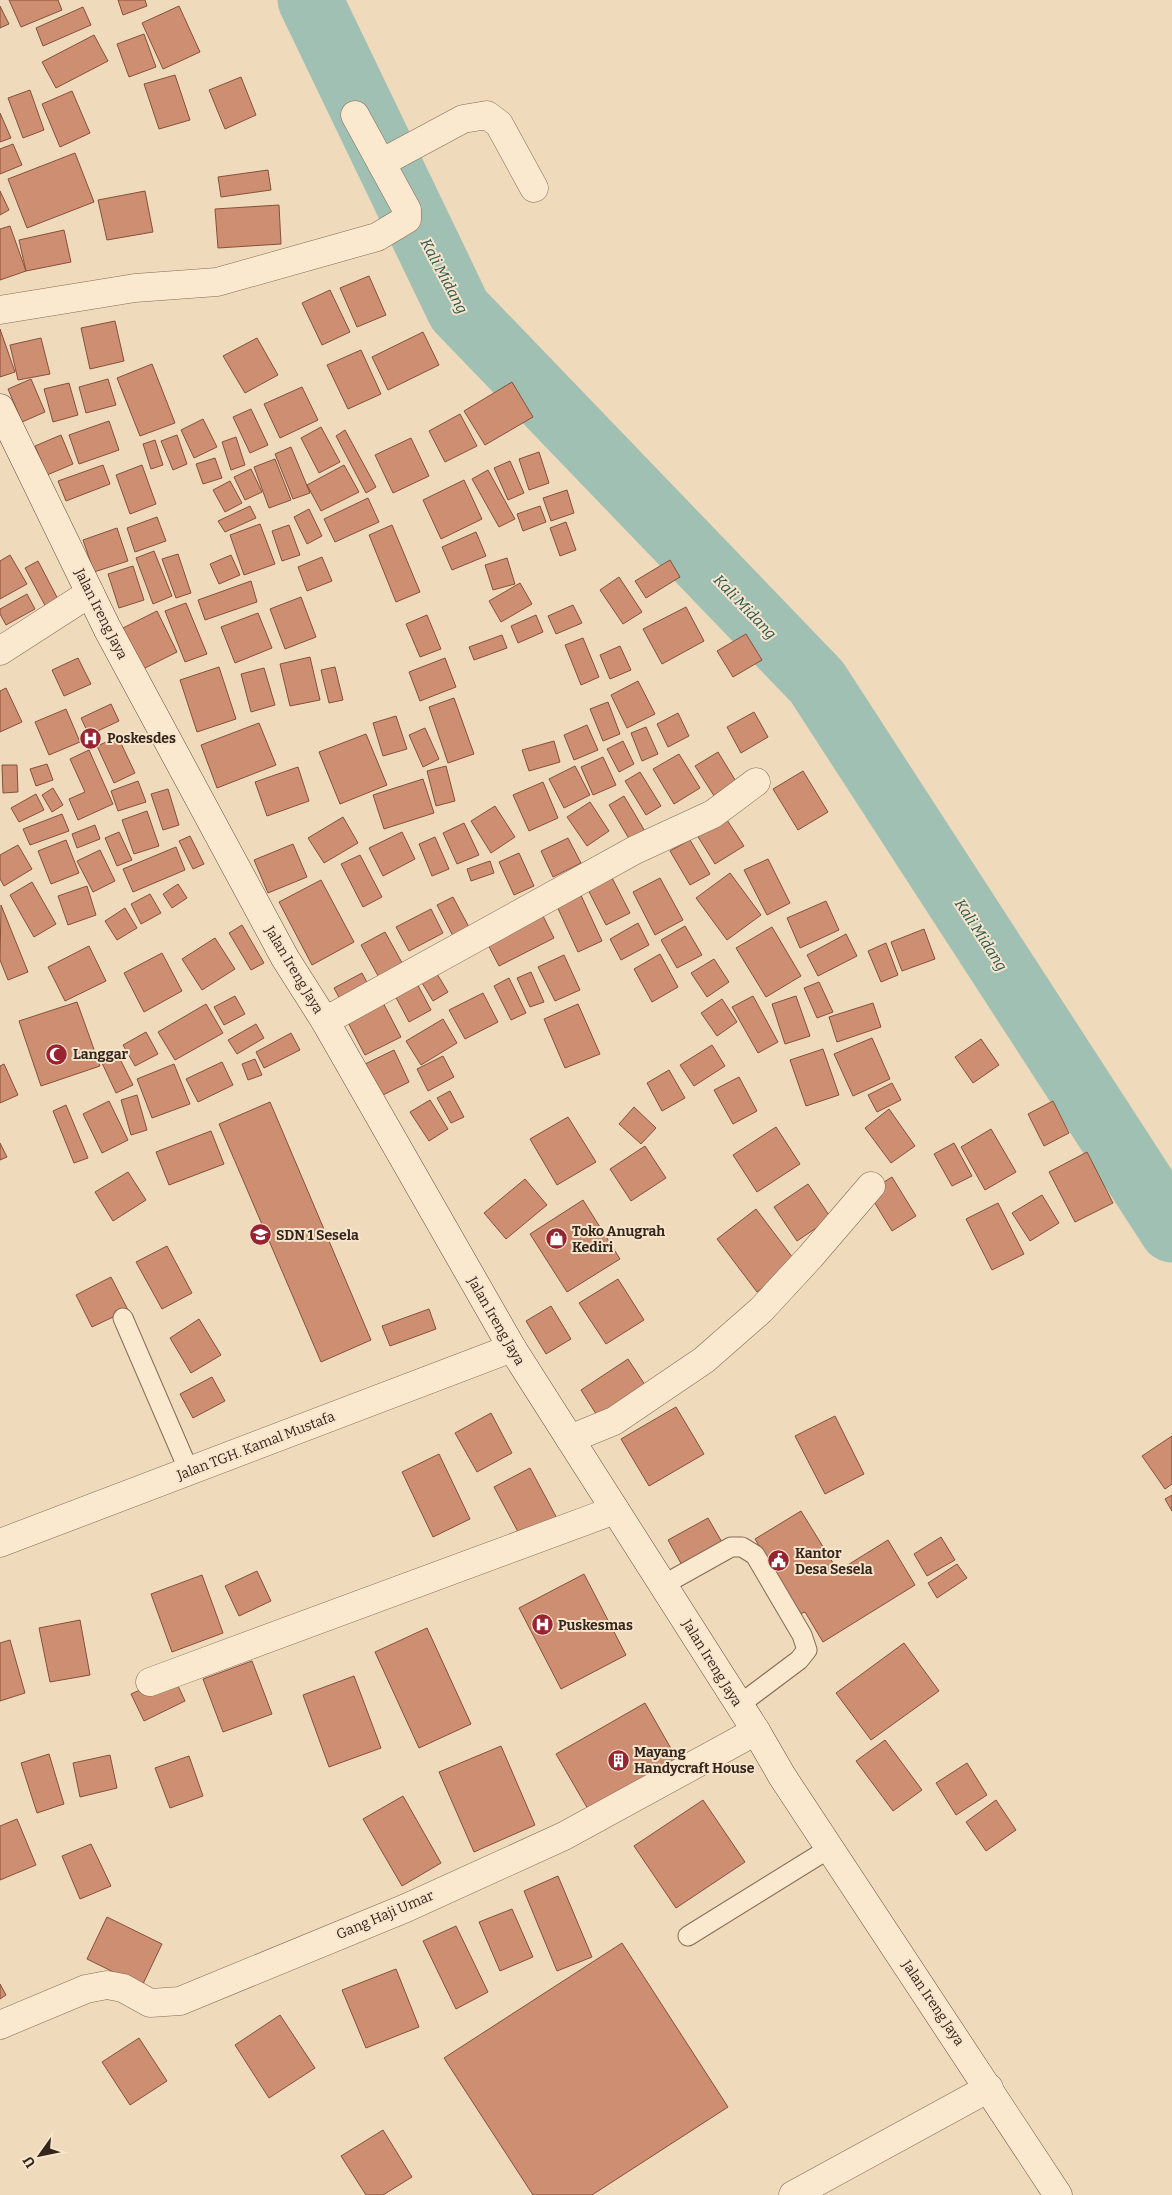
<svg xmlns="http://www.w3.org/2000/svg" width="1172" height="2195" font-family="Bitter,serif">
  <rect width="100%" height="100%" fill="#efdabc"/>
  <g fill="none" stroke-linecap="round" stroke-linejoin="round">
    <path stroke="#a0c0b3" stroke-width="65" d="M310,0L459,310L817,682L1172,1230"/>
  </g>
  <path fill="#ce8e71" stroke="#86513b" d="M9,0H58L62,10L21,27Z
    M118,0H145L147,6L123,15Z
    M0,6L9,24L0,28Z
    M179,6L200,52L163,69L142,23Z
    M83,7L91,25L43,46L36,28Z
    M144,34L156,67L129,77L117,44Z
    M94,35L108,61L56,88L42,62Z
    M175,75L190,120L159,129L144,84Z
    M241,77L256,115L225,129L209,90Z
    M30,90L44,130L23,138L8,98Z
    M72,91L90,133L60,147L42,104Z
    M0,113L11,138L0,142Z
    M13,144L22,165L0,174V149Z
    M75,153L94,202L27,228L8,179Z
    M268,170L271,190L221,197L218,177Z
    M0,191L9,210L0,215Z
    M145,191L153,232L107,240L98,200Z
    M279,205L281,244L218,248L215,209Z
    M10,226L26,271L0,280V229Z
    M64,230L71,262L26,271L19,240Z
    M369,276L386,315L357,327L340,288Z
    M330,290L350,332L322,345L302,303Z
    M115,321L124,361L90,369L81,328Z
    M0,329L15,372L0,377Z
    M423,332L439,365L388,390L372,357Z
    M41,338L50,374L18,380L10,345Z
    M257,338L278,375L245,393L223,356Z
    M361,350L381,394L348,409L327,365Z
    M152,364L175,423L140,436L117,378Z
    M31,379L45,412L22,422L8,389Z
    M108,379L116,405L86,413L79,387Z
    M512,382L533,417L485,445L464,411Z
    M69,383L78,415L53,422L44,389Z
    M302,387L318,420L280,438L264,404Z
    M251,409L268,445L250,453L233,417Z
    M460,414L477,446L445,462L429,431Z
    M203,419L217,447L194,458L181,430Z
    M109,421L119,450L79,464L69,435Z
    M321,427L340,462L319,473L301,438Z
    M345,430L376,487L366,493L336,436Z
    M61,435L73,464L47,475L35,446Z
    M177,435L187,464L173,470L161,441Z
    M236,437L245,465L231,470L222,442Z
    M411,438L429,476L393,493L375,455Z
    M155,440L163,465L151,469L143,444Z
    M291,447L310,493L293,499L275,454Z
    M539,452L549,483L529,490L519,459Z
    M215,458L222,478L203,484L196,464Z
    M275,459L291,500L269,508L254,467Z
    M510,461L524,493L508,500L494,468Z
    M103,465L110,484L66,501L58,481Z
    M142,465L156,504L130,514L116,475Z
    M344,465L359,492L321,511L307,485Z
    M251,469L262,492L245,500L234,477Z
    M488,470L515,519L499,527L472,479Z
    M464,480L482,519L441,539L423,500Z
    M230,481L242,503L225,512L213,490Z
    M567,490L574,513L551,521L543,498Z
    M368,498L379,522L335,542L324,519Z
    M250,506L256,518L225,532L218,521Z
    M540,506L546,522L523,531L517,514Z
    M309,509L322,536L307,544L294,517Z
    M157,517L166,541L135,552L127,528Z
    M566,522L576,550L560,556L550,528Z
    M260,524L275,564L244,575L230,535Z
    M289,525L300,555L282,561L272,531Z
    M392,525L420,592L396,602L369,535Z
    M117,528L128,561L94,572L83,540Z
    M476,532L486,556L452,570L442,547Z
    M154,551L172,596L153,604L136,558Z
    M178,554L191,593L176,598L162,559Z
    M10,555L27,584L0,599V561Z
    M231,555L240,575L219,584L210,564Z
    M322,557L332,581L307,591L298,567Z
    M507,558L515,584L493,590L485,565Z
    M670,560L680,577L646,598L635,581Z
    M38,561L61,605L48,611L25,568Z
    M133,566L144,600L119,608L108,574Z
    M619,577L642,612L623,624L600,590Z
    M251,581L257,602L205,620L198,600Z
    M520,583L532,604L501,622L489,601Z
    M27,594L35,609L6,625L0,614V609Z
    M301,597L316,637L285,649L270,609Z
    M186,603L207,654L185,662L165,611Z
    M573,605L582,623L556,634L548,616Z
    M686,607L704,641L662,664L643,629Z
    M157,611L177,652L137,672L117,631Z
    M258,613L272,648L235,663L221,627Z
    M427,615L441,649L420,657L406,624Z
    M536,615L543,632L518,643L511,626Z
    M746,634L762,660L733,677L717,651Z
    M502,635L507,648L474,660L469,647Z
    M583,638L599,677L581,685L565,645Z
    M620,646L631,670L610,679L600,655Z
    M310,657L320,700L290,706L280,664Z
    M78,658L91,684L64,696L52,670Z
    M445,658L456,687L420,701L409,672Z
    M219,667L236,719L197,732L180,680Z
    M335,667L343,700L329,703L321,670Z
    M264,668L275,705L251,712L241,674Z
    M638,681L655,714L627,728L611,695Z
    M6,688L22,722L0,732V691Z
    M454,698L474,754L448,763L429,707Z
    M608,702L620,734L603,741L590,709Z
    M111,704L119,721L89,735L81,718Z
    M66,709L80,742L49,755L35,722Z
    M754,712L768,737L741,753L727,727Z
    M678,713L689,736L668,747L657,724Z
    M396,716L407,749L383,756L373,723Z
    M259,723L276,765L217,788L201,745Z
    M587,725L598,750L574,760L564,735Z
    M646,727L658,754L642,761L631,733Z
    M425,728L439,759L423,767L409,735Z
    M366,734L387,785L340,804L319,752Z
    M118,737L135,773L114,783L97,746Z
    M554,741L560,762L529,771L522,750Z
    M623,741L634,764L619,772L607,749Z
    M89,750L113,804L78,820L69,799L85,792L70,759Z
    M718,752L740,788L718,802L695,766Z
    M679,754L700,788L674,804L653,769Z
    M603,757L616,785L593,795L581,767Z
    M47,764L53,780L36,786L30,769Z
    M2,765H17L18,792L3,793Z
    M446,766L455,801L436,806L427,771Z
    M575,766L590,795L564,808L549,779Z
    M298,767L309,801L267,816L255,782Z
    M803,771L828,812L798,830L773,789Z
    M640,772L661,806L646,815L625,781Z
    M423,779L434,813L384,829L373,795Z
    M138,781L146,802L118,811L111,791Z
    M543,782L558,818L529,831L513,795Z
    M53,788L63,805L52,812L42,795Z
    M168,789L179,825L163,830L151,794Z
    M36,794L44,810L19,822L11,808Z
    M624,796L646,833L631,842L609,805Z
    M590,802L609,831L587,846L567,817Z
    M495,806L515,837L491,853L471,821Z
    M147,811L159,846L134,854L122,820Z
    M62,814L69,831L30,845L23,829Z
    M723,814L744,846L715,864L695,832Z
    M343,817L358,843L324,863L308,838Z
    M464,823L479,855L457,864L443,833Z
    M95,825L100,839L77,848L72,834Z
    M119,832L132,860L117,866L105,838Z
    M402,832L415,859L383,876L369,848Z
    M190,836L204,864L193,869L179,841Z
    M435,837L449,869L432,876L419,844Z
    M568,838L581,863L553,877L541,851Z
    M66,840L79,873L51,884L38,851Z
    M690,840L710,874L690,885L670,851Z
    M293,844L307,877L268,893L254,860Z
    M18,845L32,869L4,886L0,879V855Z
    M176,847L185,870L133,892L123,869Z
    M100,850L115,881L93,892L77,861Z
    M519,853L534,886L514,895L499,862Z
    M360,855L382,897L363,907L341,864Z
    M768,859L790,903L767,915L744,870Z
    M490,861L494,873L471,881L467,869Z
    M608,870L630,913L606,925L584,882Z
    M730,873L761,915L727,940L696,898Z
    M660,878L683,920L655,935L633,892Z
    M321,880L354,942L312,965L279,902Z
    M32,882L56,924L34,937L10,895Z
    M178,884L187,898L172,908L163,894Z
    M87,886L96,915L68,925L58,896Z
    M579,891L602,941L578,952L555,902Z
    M150,894L161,913L141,924L131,904Z
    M453,897L470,929L454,938L437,905Z
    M826,901L839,930L800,948L787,918Z
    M1,905L28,972L8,980L0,960Z
    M125,908L137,928L117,940L105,921Z
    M539,908L554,938L499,966L484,937Z
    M431,909L443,933L409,951L396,927Z
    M638,923L649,945L621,960L610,939Z
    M242,925L264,963L251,970L229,933Z
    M685,926L702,955L677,968L661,940Z
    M772,927L801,976L766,997L736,948Z
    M924,929L935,959L902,971L891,942Z
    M385,932L406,970L382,983L361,945Z
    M846,934L857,956L818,976L807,955Z
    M215,938L235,969L202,990L182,959Z
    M886,943L898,975L881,982L868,951Z
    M89,946L106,981L65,1001L48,967Z
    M162,953L182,991L144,1012L124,973Z
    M660,954L678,987L652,1002L634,969Z
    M564,955L580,990L555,1001L538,967Z
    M714,959L729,982L707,997L691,973Z
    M434,969L448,992L433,1001L419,978Z
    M531,972L544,1002L530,1007L517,978Z
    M362,973L371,990L343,1005L334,988Z
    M414,978L431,1010L409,1022L392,990Z
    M509,978L526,1013L511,1020L494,986Z
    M819,982L833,1012L817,1018L804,988Z
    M483,993L498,1022L465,1039L449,1010Z
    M379,995L401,1037L365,1055L343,1013Z
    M235,996L245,1014L224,1025L214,1007Z
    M753,996L778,1042L758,1053L732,1007Z
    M796,996L810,1036L785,1044L772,1004Z
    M722,999L737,1022L717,1036L701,1013Z
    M77,1002L100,1066L41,1086L19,1021Z
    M873,1003L881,1027L837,1042L829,1017Z
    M206,1004L223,1033L175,1060L158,1032Z
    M578,1004L600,1054L565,1068L544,1019Z
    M443,1019L457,1043L421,1065L406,1041Z
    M256,1024L264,1038L237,1054L228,1040Z
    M146,1032L158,1054L135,1066L123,1045Z
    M291,1033L300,1050L264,1068L256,1052Z
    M872,1038L890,1079L853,1096L834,1054Z
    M981,1039L999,1065L973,1083L955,1057Z
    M712,1045L725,1066L694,1086L680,1065Z
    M823,1049L839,1095L806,1106L790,1060Z
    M394,1050L409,1082L379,1097L363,1065Z
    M118,1055L133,1085L116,1093L102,1063Z
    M443,1056L454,1077L428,1091L417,1069Z
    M255,1059L262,1075L248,1080L242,1064Z
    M222,1062L233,1085L198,1102L186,1079Z
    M4,1064L18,1095L0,1103V1066Z
    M174,1064L190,1104L152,1118L137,1079Z
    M669,1070L685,1098L662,1111L647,1083Z
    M739,1077L757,1111L733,1124L714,1090Z
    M892,1083L901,1100L877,1112L868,1095Z
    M450,1091L464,1117L451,1123L437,1098Z
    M137,1095L147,1130L131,1135L121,1100Z
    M430,1100L448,1129L429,1141L410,1112Z
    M109,1101L128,1140L102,1153L83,1114Z
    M1053,1101L1069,1133L1044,1146L1028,1114Z
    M270,1102L371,1340L321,1362L219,1124Z
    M66,1105L88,1158L74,1163L53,1111Z
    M634,1107L656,1128L641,1144L619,1124Z
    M889,1109L915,1146L891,1163L865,1128Z
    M568,1117L596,1162L557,1185L530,1139Z
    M776,1127L800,1164L757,1192L733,1155Z
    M991,1129L1016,1172L985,1190L961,1147Z
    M211,1131L224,1164L169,1185L156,1152Z
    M0,1143L7,1157L0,1160Z
    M954,1143L972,1176L952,1186L934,1154Z
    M645,1146L666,1178L631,1201L610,1169Z
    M1087,1152L1113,1203L1075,1222L1049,1172Z
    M128,1172L146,1200L113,1221L95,1192Z
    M892,1177L916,1216L892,1231L868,1192Z
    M525,1179L547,1205L506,1239L484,1213Z
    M808,1184L831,1218L797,1241L774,1207Z
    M1042,1195L1059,1223L1030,1241L1012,1213Z
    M583,1200L620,1259L567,1292L530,1234Z
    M998,1203L1024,1254L992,1270L966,1219Z
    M756,1209L796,1262L757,1292L717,1239Z
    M167,1246L192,1293L162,1309L136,1262Z
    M111,1277L128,1310L92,1327L76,1295Z
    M618,1279L644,1320L606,1344L579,1303Z
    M551,1306L571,1339L546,1354L526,1321Z
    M429,1309L436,1329L390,1346L382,1326Z
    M199,1319L221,1355L191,1373L170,1338Z
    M628,1359L651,1394L603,1425L581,1390Z
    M212,1377L225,1401L193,1418L180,1394Z
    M676,1407L704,1454L649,1486L621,1439Z
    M491,1413L512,1453L477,1472L455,1433Z
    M835,1416L864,1474L825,1494L795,1436Z
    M1172,1436V1484L1165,1489L1142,1456Z
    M439,1454L470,1519L433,1537L402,1472Z
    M530,1468L560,1524L524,1543L494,1487Z
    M1172,1495V1511L1165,1499Z
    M801,1511L838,1571L888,1540L915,1585L823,1642L805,1612L800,1614L755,1539Z
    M708,1518L723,1544L683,1567L668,1540Z
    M941,1537L955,1560L927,1576L914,1554Z
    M957,1564L967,1578L937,1598L928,1583Z
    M257,1571L271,1601L239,1616L225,1586Z
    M584,1574L626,1655L561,1689L519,1608Z
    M202,1575L223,1633L172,1652L151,1594Z
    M80,1620L90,1675L50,1682L39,1628Z
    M427,1628L471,1724L419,1748L375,1652Z
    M10,1640L25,1693L0,1701V1643Z
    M904,1643L939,1691L871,1740L836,1693Z
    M252,1661L272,1714L223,1732L203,1679Z
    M173,1675L185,1701L144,1721L131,1694Z
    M354,1676L381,1748L329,1767L303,1695Z
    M645,1703L681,1766L592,1816L556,1754Z
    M885,1740L922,1790L893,1811L856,1761Z
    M501,1746L535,1825L474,1852L439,1772Z
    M49,1754L64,1804L37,1813L21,1763Z
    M110,1755L117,1788L80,1797L73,1763Z
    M189,1756L203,1796L170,1808L155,1768Z
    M967,1763L987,1795L956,1815L936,1783Z
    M403,1796L441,1863L402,1886L363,1819Z
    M703,1800L745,1862L676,1908L634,1846Z
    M996,1800L1016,1830L986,1851L966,1822Z
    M17,1819L36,1865L0,1880V1826Z
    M91,1844L111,1886L80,1899L62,1856Z
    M558,1876L592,1957L557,1971L524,1891Z
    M512,1909L533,1957L500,1971L479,1922Z
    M107,1917L162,1944L142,1986L87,1959Z
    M456,1926L488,1992L456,2009L423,1941Z
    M622,1943L728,2107L592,2195H533L444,2058Z
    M396,1969L419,2027L366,2048L342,1990Z
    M0,1984L6,1995L0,1999Z
    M280,2015L315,2068L269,2098L235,2045Z
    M139,2038L167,2081L130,2105L102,2062Z
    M383,2130L412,2177L383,2195H366L341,2156Z"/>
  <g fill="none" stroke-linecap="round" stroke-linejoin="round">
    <defs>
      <path id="lane" d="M123,1318L189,1471
        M663,1585L731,1547H742L755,1555L802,1635L807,1650L799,1660L739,1705
        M688,1936L830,1848"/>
      <path id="street" d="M381,163L463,119L487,115L499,124L534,188
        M0,310L135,288L217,282L377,237L407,219V210L355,115
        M0,651L90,593
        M325,1021L635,850L713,814L756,782
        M570,1439L614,1421L704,1360L761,1310L810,1257L871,1186
        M0,1543L512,1348
        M150,1682L615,1510
        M0,2025L86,1989L107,1985L123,1988L150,2003L180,2001L406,1908L564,1836L756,1731
        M793,2195L989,2088"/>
      <path id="secondary" d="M0,408L107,628L285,958L325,1021L512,1348L756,1731L782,1776L1058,2195"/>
    </defs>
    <use href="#lane" stroke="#866a55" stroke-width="21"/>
    <use href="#street" stroke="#866a55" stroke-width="29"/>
    <use href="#secondary" stroke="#684c39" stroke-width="29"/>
    <use href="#lane" stroke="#fae9cf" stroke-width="19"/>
    <use href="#street" stroke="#fae9cf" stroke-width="28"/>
    <use href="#secondary" stroke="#fae9cf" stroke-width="28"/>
  </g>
  <defs>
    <symbol id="hospital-disc" viewBox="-11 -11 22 22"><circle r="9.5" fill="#972431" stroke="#f6e5cc"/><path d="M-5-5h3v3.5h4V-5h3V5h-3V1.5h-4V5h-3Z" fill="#fff"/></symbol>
    <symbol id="mosque-disc" viewBox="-11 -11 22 22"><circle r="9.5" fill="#972431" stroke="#f6e5cc"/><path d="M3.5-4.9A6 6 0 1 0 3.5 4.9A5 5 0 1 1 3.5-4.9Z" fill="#fff"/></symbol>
    <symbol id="school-disc" viewBox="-11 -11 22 22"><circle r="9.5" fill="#972431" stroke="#f6e5cc"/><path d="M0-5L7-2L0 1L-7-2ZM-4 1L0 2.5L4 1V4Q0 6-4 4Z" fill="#fff"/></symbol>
    <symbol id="shop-disc" viewBox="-11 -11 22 22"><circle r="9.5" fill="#972431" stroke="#f6e5cc"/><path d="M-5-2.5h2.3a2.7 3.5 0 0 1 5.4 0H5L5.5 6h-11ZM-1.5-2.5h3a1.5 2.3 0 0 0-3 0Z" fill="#fff"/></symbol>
    <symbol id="civic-disc" viewBox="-11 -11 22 22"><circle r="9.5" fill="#972431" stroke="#f6e5cc"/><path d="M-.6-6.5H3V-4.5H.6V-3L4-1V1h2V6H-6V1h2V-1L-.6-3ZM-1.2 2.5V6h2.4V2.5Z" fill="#fff"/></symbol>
    <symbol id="building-disc" viewBox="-11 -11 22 22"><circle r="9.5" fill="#972431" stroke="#f6e5cc"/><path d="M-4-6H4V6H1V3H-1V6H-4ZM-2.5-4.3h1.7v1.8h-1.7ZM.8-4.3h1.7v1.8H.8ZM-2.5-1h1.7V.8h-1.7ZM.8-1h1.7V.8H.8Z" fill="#fff"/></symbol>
  </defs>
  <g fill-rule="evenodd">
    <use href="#hospital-disc" x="78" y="726" width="25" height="25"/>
    <use href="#mosque-disc" x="44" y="1042" width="25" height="25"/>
    <use href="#school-disc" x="248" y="1222" width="25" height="25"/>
    <use href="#shop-disc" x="544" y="1226" width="25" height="25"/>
    <use href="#civic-disc" x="766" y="1548" width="25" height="25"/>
    <use href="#hospital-disc" x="530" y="1612" width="25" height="25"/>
    <use href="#building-disc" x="606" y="1748" width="25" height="25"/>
  </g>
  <g text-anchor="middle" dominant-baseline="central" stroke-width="4" stroke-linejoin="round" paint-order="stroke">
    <g font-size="14" fill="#35251b" stroke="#f6e5cc">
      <text transform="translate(101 614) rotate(63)">Jalan Ireng Jaya</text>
      <text transform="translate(294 970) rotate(59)">Jalan Ireng Jaya</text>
      <text transform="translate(496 1321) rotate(60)">Jalan Ireng Jaya</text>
      <text transform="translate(256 1446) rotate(-21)">Jalan TGH. Kamal Mustafa</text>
      <text transform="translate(712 1663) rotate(58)">Jalan Ireng Jaya</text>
      <text transform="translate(385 1915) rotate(-23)">Gang Haji Umar</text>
      <text transform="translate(933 2003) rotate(56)">Jalan Ireng Jaya</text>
    </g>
    <g font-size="14" font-weight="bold" fill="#35251b" stroke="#f6e5cc" text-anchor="start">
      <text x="107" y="738">Poskesdes</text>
      <text x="73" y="1054">Langgar</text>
      <text x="572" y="1231">Toko Anugrah<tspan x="572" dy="16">Kediri</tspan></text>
      <text x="276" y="1235">SDN 1 Sesela</text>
      <text x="795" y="1553">Kantor<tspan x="795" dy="16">Desa Sesela</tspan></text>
      <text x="558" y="1625">Puskesmas</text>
      <text x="634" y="1752">Mayang<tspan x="634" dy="16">Handycraft House</tspan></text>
    </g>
    <g font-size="15" font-style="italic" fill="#29564e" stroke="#f6e5cc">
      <text transform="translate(444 276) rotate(62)">Kali Midang</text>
      <text transform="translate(745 607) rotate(46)">Kali Midang</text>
      <text transform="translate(981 935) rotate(57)">Kali Midang</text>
    </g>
  </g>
  <g transform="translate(40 2155) rotate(237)" stroke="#f6e5cc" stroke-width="4" paint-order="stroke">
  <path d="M0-4L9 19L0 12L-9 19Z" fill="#35251b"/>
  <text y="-8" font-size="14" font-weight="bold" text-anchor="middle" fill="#35251b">U</text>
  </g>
</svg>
